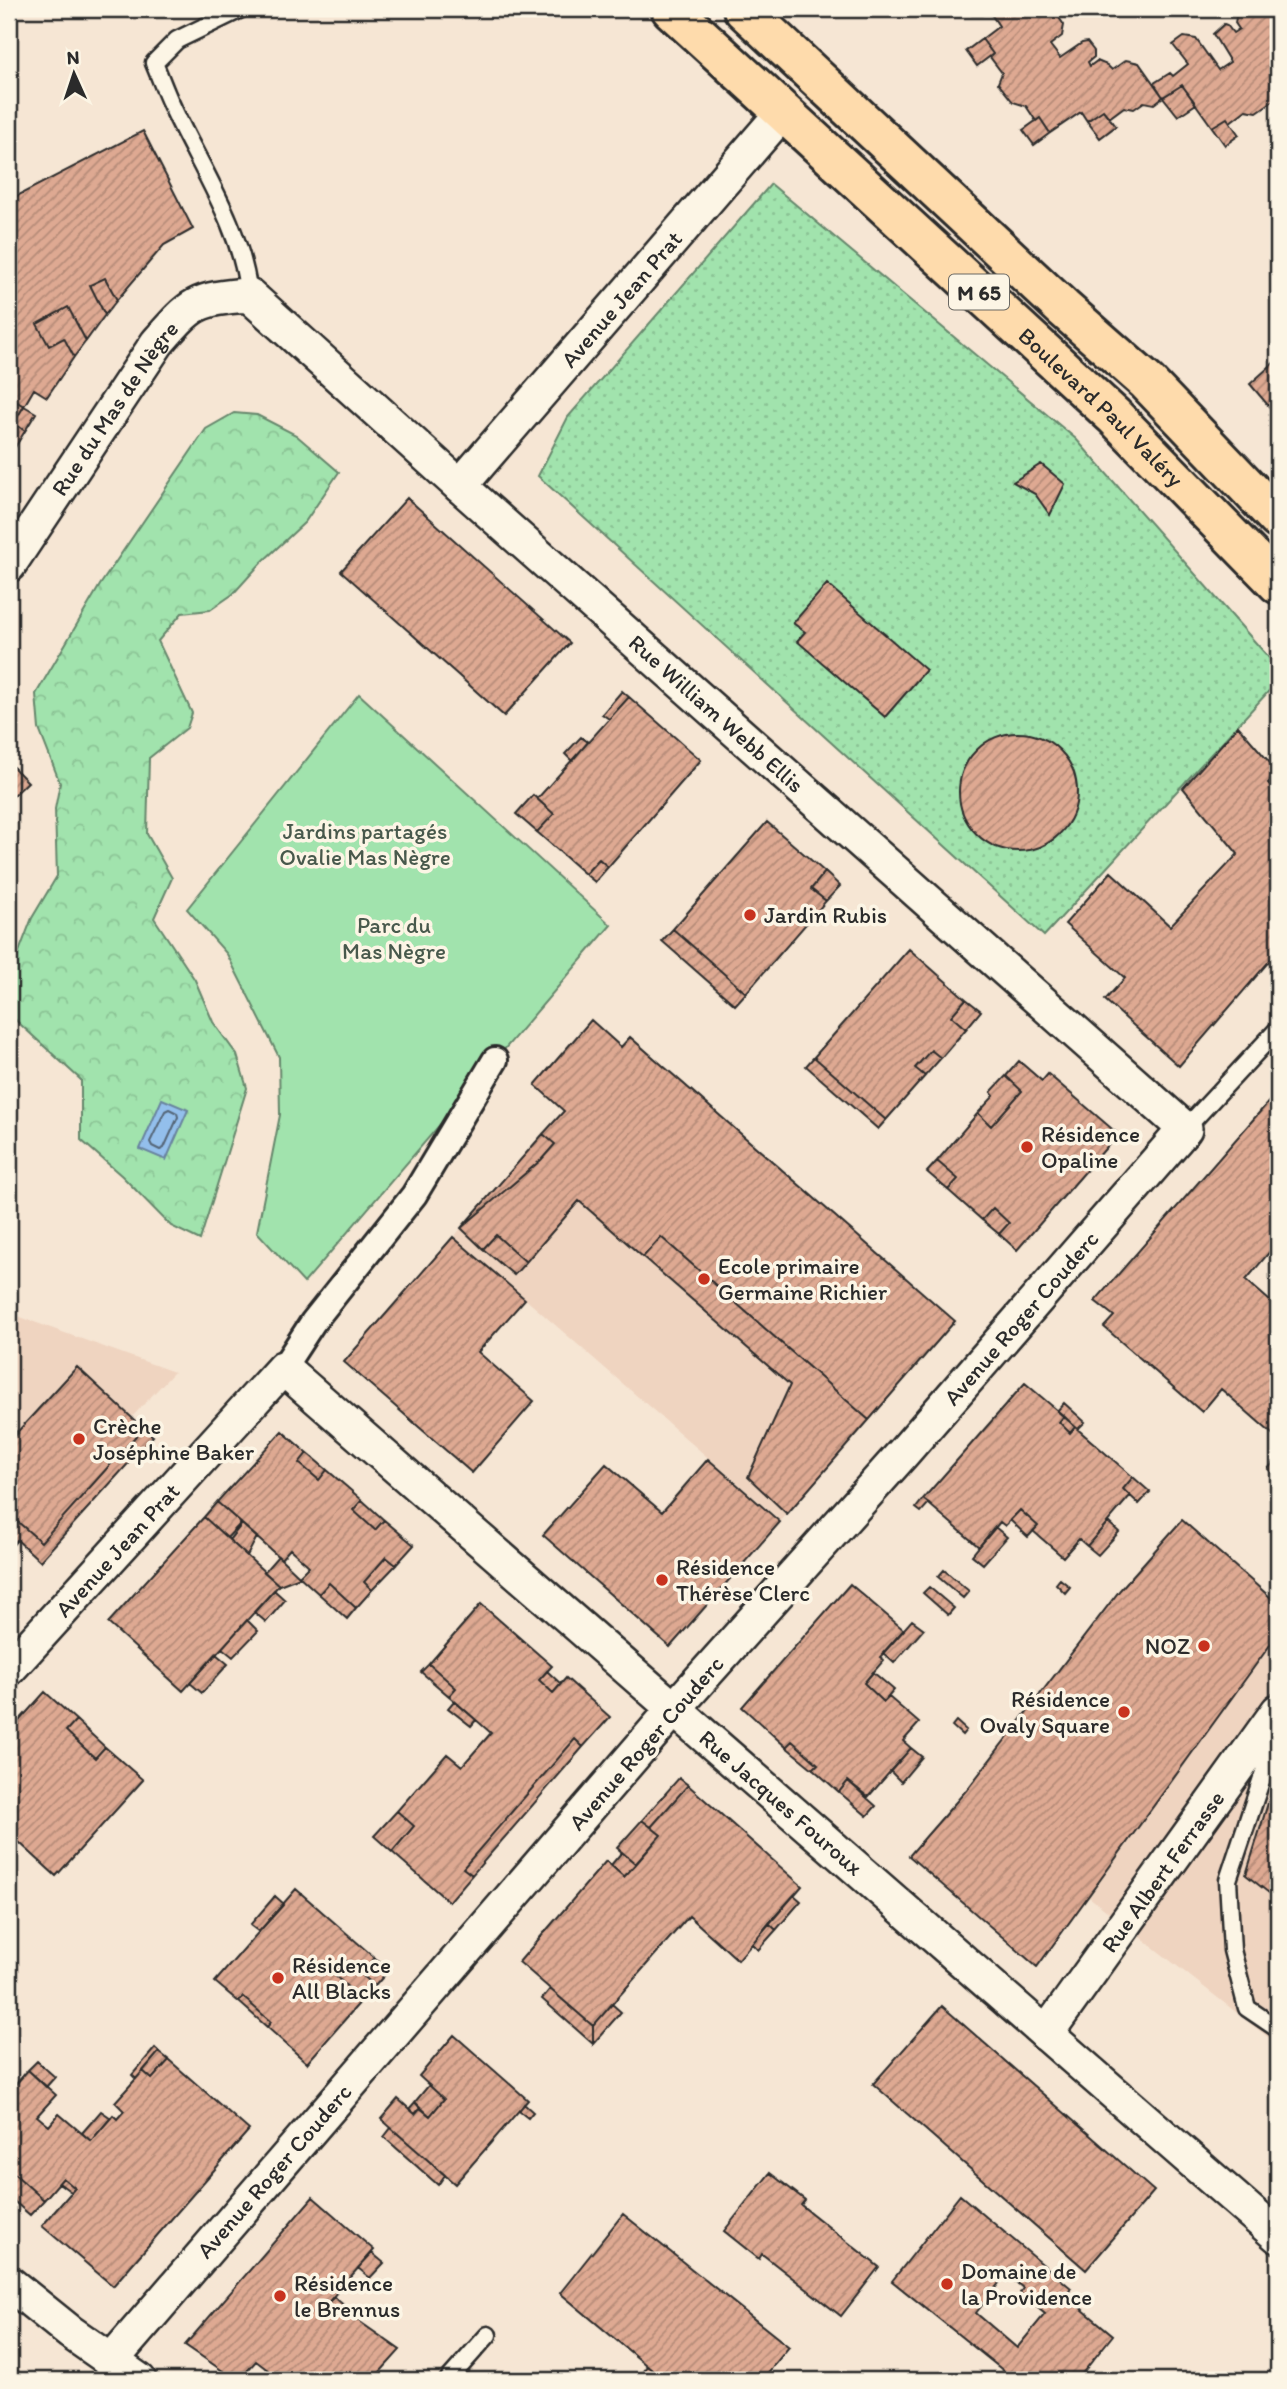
<svg xmlns="http://www.w3.org/2000/svg" width="1287" height="2389" font-family="Itim,sans-serif">
  <defs>
    <pattern id="grass-dots" width="8" height="8" patternUnits="userSpaceOnUse" patternTransform="scale(1.75)"><rect width="8" height="8" fill="#a1e3ad"/><path d="M2 2h.1M6 6h.1" fill="none" stroke="#8bc395" stroke-width="1.8" stroke-linecap="round"/></pattern>
    <pattern id="forest-crowns" width="20" height="18" patternUnits="userSpaceOnUse" patternTransform="scale(1.75)"><rect width="20" height="18" fill="#a1e3ad"/><path d="M2 6a3 3 0 1 1 6 0M12 15a3 3 0 1 1 6 0" fill="none" stroke="#8bc395"/></pattern>
    <pattern id="building-hatch" width="6" height="6" patternUnits="userSpaceOnUse" patternTransform="scale(1.75)"><rect width="6" height="6" fill="#dea992"/><path d="M-1 1l2-2M0 6l6-6M5 7l2-2" fill="none" stroke="#b48a77"/></pattern>
  </defs>
  <rect width="100%" height="100%" fill="#f6e6d4"/>
  <filter id="ink" filterUnits="userSpaceOnUse"><feTurbulence type="fractalNoise" baseFrequency=".0143" numOctaves="2"/><feDisplacementMap in="SourceGraphic" scale="14" xChannelSelector="R" yChannelSelector="G"/><feConvolveMatrix kernelMatrix="1 2 1 2 8 2 1 2 1" color-interpolation-filters="sRGB"/></filter>
  <g filter="url(#ink)">
    <path fill="#efd4c0" d="M591,1020L621,1046L630,1037L955,1321L781,1521L454,1237L461,1228L541,1160L554,1144L543,1134L564,1110L535,1085Z
      M9,1313L174,1372L132,1417L153,1436L40,1561L17,1540L9,1549Z
      M1278,1633V2045L1089,1897Z"/>
    <path fill="url(#grass-dots)" stroke="#66876c" stroke-width="2" d="M771,184L1076,439L1278,668V681L1044,936L538,476L568,417Z"/>
    <path fill="url(#forest-crowns)" stroke="#66876c" stroke-width="2" d="M234,413L257,415L296,435L339,472L305,522L261,563L233,594L210,610L182,613L158,641L192,713L187,728L149,758L147,834L172,878L154,918L195,980L213,1022L237,1055L247,1088L200,1240L171,1226L122,1176L81,1140V1080L9,1014V978L32,918L57,876L55,809L60,783L39,729L36,694L100,585L206,429Z"/>
    <path fill="#a1e3ad" stroke="#66876c" stroke-width="2" d="M359,694L611,925L304,1283L257,1232L280,1115L279,1057L227,954L187,909Z"/>
    <path fill="#93bfec" stroke="#69849f" stroke-width="2" d="M162,1099L188,1110L166,1160L140,1149Z"/>
    <g fill="none" stroke-linecap="round" stroke-linejoin="round">
      <path stroke="#556678" stroke-width="2" d="M169,1109L177,1113L178,1117L164,1148L160,1150L152,1146L150,1142L165,1111Z"/>
    </g>
    <path fill="url(#building-hatch)" stroke="#2b2b2b" stroke-width="2" fill-rule="evenodd" d="M968,9H992L983,15H972Z
      M992,9H1053L1064,25L1062,36L1050,45L1060,58L1082,43L1087,42L1094,51V57L1088,62L1090,66L1097,61L1107,65L1112,70L1126,60L1139,63L1163,97L1154,104L1144,102L1134,109L1124,107L1109,118L1103,110L1087,121L1081,112L1050,133L1040,118L1036,121L1026,106L1013,102L998,83L1002,73L990,57L993,54L982,39L999,26L989,11Z
      M1240,9H1278V93L1277,98L1257,112L1246,110L1230,122L1227,118L1212,127L1182,85L1163,97L1154,83L1170,73L1173,76L1188,64L1173,45L1184,37L1196,39L1218,70L1230,62L1213,34L1224,24L1227,25L1233,33L1239,29L1235,23L1237,11Z
      M982,39L993,54L977,66L966,51Z
      M1182,85L1196,104L1178,116L1163,97Z
      M1103,110L1116,126L1100,138L1087,121Z
      M1040,118L1050,133L1034,145L1023,130Z
      M1227,118L1239,135L1225,145L1212,127Z
      M143,131L193,229L164,245L117,300L105,278L90,285L105,315L86,341L68,307L37,324L49,346L64,338L74,357L47,397L34,389L24,406L9,397V200Z
      M105,278L117,300L105,315L90,285Z
      M68,307L86,341L74,357L64,338L49,346L37,324Z
      M1278,359V417L1250,384Z
      M9,397L24,406L14,423L25,431L9,457Z
      M24,406L36,413L25,431L14,423Z
      M1041,464L1065,484L1050,515L1035,494L1013,482Z
      M407,498L570,643L504,716L341,571Z
      M827,584L926,670L885,717L797,641L805,632L793,623Z
      M622,691L629,697L609,719L602,714Z
      M629,697L701,760L608,867L599,859L585,874L537,832L554,814L537,799Z
      M1238,726L1278,772L1268,783L1278,794V951L1179,1066L1105,1000L1125,978L1065,924L1111,872L1170,926L1238,854L1183,788Z
      M959 792a59 59 0 1 1 118 0a59 59 0 1 1-118 0Z
      M581,737L588,742L572,761L565,754Z
      M9,763L28,782L9,800Z
      M533,795L554,814L537,832L516,814Z
      M767,822L825,872L811,889L826,901L746,993L673,929Z
      M9,842L17,852L9,859Z
      M599,859L608,867L595,882L585,874Z
      M825,872L840,886L826,901L811,889Z
      M673,929L746,993L735,1005L662,941Z
      M909,949L966,999L951,1016L966,1029L941,1058L931,1050L915,1068L925,1076L886,1120L814,1057Z
      M966,999L981,1011L966,1029L951,1016Z
      M591,1020L621,1047L630,1037L955,1321L869,1420L661,1237L643,1257L579,1201L526,1262L496,1235L483,1249L461,1228L541,1160L555,1144L543,1134L564,1111L535,1085Z
      M931,1050L941,1058L925,1076L915,1068Z
      M814,1057L886,1120L878,1129L806,1066Z
      M1019,1061L1042,1081L1048,1074L1118,1134L1017,1250L999,1234L1009,1223L993,1208L982,1220L948,1190L958,1179L937,1161L978,1113L991,1126L1022,1091L1006,1076Z
      M1006,1076L1022,1091L991,1126L978,1113L994,1096L991,1092Z
      M1278,1091V1242L1246,1280L1278,1308V1439L1221,1389L1202,1412L1104,1327L1114,1316L1095,1301Z
      M543,1134L555,1144L541,1160L461,1228Z
      M937,1161L958,1179L948,1190L927,1172Z
      M993,1208L1009,1223L999,1234L982,1220Z
      M496,1235L526,1262L514,1275L483,1249Z
      M453,1237L525,1299L478,1352L534,1401L472,1473L344,1362Z
      M661,1237L869,1420L787,1514L748,1477L790,1385L643,1257Z
      M77,1367L143,1428L41,1542L18,1522L9,1532V1441Z
      M1025,1383L1064,1416L1059,1422L1070,1433L1075,1427L1133,1477L1123,1489L1130,1496L1087,1546L1079,1539L1063,1557L1033,1531L1038,1526L1020,1510L1005,1526L1000,1522L979,1547L923,1499Z
      M1064,1403L1085,1422L1078,1429L1057,1411Z
      M1064,1416L1075,1427L1070,1433L1059,1422Z
      M9,1425L18,1433L10,1442L9,1441Z
      M143,1428L153,1436L40,1561L17,1540L9,1549V1532L18,1522L41,1542Z
      M282,1431L307,1453L299,1463L319,1480L327,1470L362,1500L353,1510L375,1530L384,1520L414,1545L396,1565L386,1557L364,1582L372,1590L356,1608L329,1583L319,1594L299,1576L309,1566L290,1549L281,1559L217,1502Z
      M307,1453L327,1470L319,1480L299,1463Z
      M1278,1457V1479L1268,1469Z
      M708,1459L780,1522L670,1647L543,1535L606,1464L662,1512Z
      M1133,1477L1150,1492L1139,1504L1123,1489Z
      M923,1499L929,1503L921,1512L916,1508Z
      M362,1500L384,1520L375,1530L353,1510Z
      M217,1502L241,1523L227,1538L204,1517Z
      M1020,1510L1038,1526L1028,1537L1010,1520Z
      M204,1517L279,1585L183,1691L108,1623Z
      M1182,1520L1278,1604V1634L1037,1967L909,1856L969,1787L1120,1590Z
      M1108,1522L1119,1532L1098,1555L1087,1546Z
      M242,1524L257,1537L247,1556L229,1540Z
      M995,1527L1007,1537L983,1564L972,1555Z
      M278,1556L299,1576L300,1577L279,1585L264,1572Z
      M386,1557L396,1565L372,1590L364,1582Z
      M944,1570L969,1591L963,1598L938,1577Z
      M1060,1579L1070,1587L1065,1593L1056,1584Z
      M329,1583L356,1608L347,1619L319,1594Z
      M850,1584L904,1630L880,1657L884,1660L864,1683L884,1702L889,1697L919,1723L903,1741L911,1748L868,1797L848,1781L839,1792L813,1769L818,1764L792,1741L786,1747L742,1707Z
      M929,1587L954,1608L948,1615L923,1593Z
      M274,1590L285,1600L266,1622L254,1612Z
      M481,1604L552,1666L539,1680L553,1693L566,1678L610,1717L583,1747L575,1739L463,1868L472,1875L449,1902L392,1852L414,1826L397,1811L447,1754L462,1766L491,1733L449,1696L456,1688L429,1664Z
      M247,1620L258,1631L233,1657L222,1648Z
      M912,1620L924,1629L894,1663L883,1653Z
      M216,1654L228,1664L202,1693L190,1683Z
      M429,1664L456,1688L449,1696L421,1672Z
      M547,1671L561,1684L553,1693L539,1680Z
      M873,1672L894,1690L884,1702L864,1683Z
      M45,1692L76,1720L66,1731L95,1758L105,1747L143,1780L56,1876L9,1833V1732Z
      M454,1701L476,1720L471,1726L448,1708Z
      M76,1720L105,1747L95,1758L66,1731Z
      M956,1721L966,1730L962,1735L952,1726Z
      M575,1739L583,1747L472,1875L463,1868Z
      M792,1741L818,1764L813,1769L786,1747Z
      M911,1748L922,1757L901,1782L890,1771Z
      M679,1778L688,1785L651,1827L642,1820Z
      M848,1781L876,1806L867,1816L839,1792Z
      M688,1785L802,1886L738,1960L689,1916L593,2026L519,1962L606,1861L624,1877L661,1835L651,1827Z
      M1278,1789V1900L1246,1875L1268,1803Z
      M397,1811L414,1826L392,1852L374,1836Z
      M642,1820L661,1835L636,1864L617,1848Z
      M622,1852L636,1864L624,1877L611,1865Z
      M296,1889L375,1958L361,1974L344,1959L332,1973L362,2000L307,2063L267,2027L271,2022L243,1997L239,2002L215,1982Z
      M794,1895L801,1901L776,1930L769,1923Z
      M275,1896L284,1904L259,1932L250,1925Z
      M769,1923L776,1930L758,1950L752,1944Z
      M375,1958L389,1970L375,1986L361,1974Z
      M344,1959L375,1986L362,2000L332,1973Z
      M550,1989L593,2026V2044L542,1999Z
      M243,1997L271,2022L267,2027L239,2002Z
      M612,2004L621,2012L593,2044V2026Z
      M942,2006L1154,2191L1086,2270L873,2084Z
      M454,2035L528,2100L455,2184L381,2119L398,2099L415,2114L420,2108L430,2116L444,2099L419,2076Z
      M155,2048L159,2052L136,2079L132,2075Z
      M159,2052L169,2060L152,2079L143,2071Z
      M169,2060L249,2130L113,2286L42,2226L75,2188L63,2178L44,2200L9,2169V2092L28,2070L56,2095L37,2116L49,2126L59,2114L91,2141L113,2115L117,2119L124,2111L115,2102L143,2071L152,2079Z
      M37,2061L55,2077L46,2087L28,2070Z
      M429,2085L444,2099L430,2116L415,2102Z
      M415,2102L420,2108L415,2114L409,2109Z
      M524,2104L533,2112L528,2118L519,2111Z
      M101,2111L111,2118L91,2141L82,2133Z
      M391,2128L445,2175L438,2185L384,2137Z
      M9,2169L44,2200L30,2215L9,2197Z
      M770,2173L805,2200L801,2205L879,2267L841,2316L762,2254L759,2259L724,2231Z
      M63,2178L75,2188L71,2192L59,2183Z
      M960,2195L1071,2288L1065,2295L1113,2335L1077,2380H1015L892,2281ZM1006,2274L1023,2288L1020,2293L1045,2314L1017,2348L976,2313Z
      M313,2197L374,2250L324,2307L338,2316L343,2310L400,2350L373,2380H287L284,2378L281,2380L256,2361L239,2380H236L185,2345Z
      M623,2214L789,2347L762,2380H664L560,2293Z
      M372,2253L384,2263L370,2278L358,2268Z
      M334,2297L346,2307L338,2316L324,2307Z
      M9,2365L30,2380H9Z
      M647,2366L664,2380H636Z"/>
    <g fill="none" stroke-linecap="round" stroke-linejoin="round">
      <defs>
        <path id="service" d="M241,9L177,40L154,63C160,77 165,91 171,104C199,166 241,225 249,295
          M1185,1129L1278,1029
          M1278,1730L1228,1880L1232,1950L1247,2008L1278,2029
          M448,2380L488,2335"/>
        <path id="pedestrian" d="M283,1368L313,1322L414,1195L495,1060"/>
        <g id="minor">
          <path id="s1" d="M460,486L783,112"/>
          <path id="s2" d="M9,565L157,343C192,303 195,299 249,295L460,486L1185,1129L904,1452L673,1710L111,2361"/>
          <path id="s3" d="M9,1669L283,1368L1278,2236"/>
          <path id="s4" d="M1046,2034L1278,1711"/>
          <path d="M9,2283L70,2332L139,2380"/>
        </g>
        <g id="primary">
          <path id="s5" d="M671,9L1114,416L1278,584"/>
          <path d="M743,9L1063,308L1147,382L1278,519"/>
        </g>
      </defs>
      <use href="#service" stroke="#2b2b2b" stroke-width="21"/>
      <use href="#pedestrian" stroke="#2b2b2b" stroke-width="30"/>
      <use href="#minor" stroke="#2b2b2b" stroke-width="38"/>
      <use href="#primary" stroke="#2b2b2b" stroke-width="44"/>
      <use href="#service" stroke="#fcf5e5" stroke-width="16"/>
      <use href="#pedestrian" stroke="#fcf5e5" stroke-width="24"/>
      <use href="#minor" stroke="#fcf5e5" stroke-width="33"/>
      <use href="#primary" stroke="#fedbac" stroke-width="38"/>
    </g>
  </g>
  <g fill="#c8321e" stroke="#fcf5e5" stroke-width="2.5">
    <circle cx="750" cy="915" r="7"/>
    <circle cx="1027" cy="1147" r="7"/>
    <circle cx="704" cy="1279" r="7"/>
    <circle cx="79" cy="1439" r="7"/>
    <circle cx="662" cy="1580" r="7"/>
    <circle cx="1204" cy="1646" r="7"/>
    <circle cx="1124" cy="1712" r="7"/>
    <circle cx="278" cy="1978" r="7"/>
    <circle cx="947" cy="2284" r="7"/>
    <circle cx="280" cy="2296" r="7"/>
  </g>
  <g text-anchor="middle" dominant-baseline="central" stroke-width="7" stroke-linejoin="round" paint-order="stroke">
    <rect fill="#fcf5e5" stroke="#6a6863" stroke-width="2" x="949" y="274.5" width="60" height="35" rx="5"/>
    <g font-size="21" font-weight="bold" fill="#2b2b2b">
      <text x="979" y="292">M 65</text>
    </g>
    <g font-size="23" fill="#2b2b2b" stroke="#fcf5e5">
      <text stroke="none"><textPath href="#s1" startOffset="247">Avenue Jean Prat</textPath></text>
      <text stroke="none"><textPath href="#s5" startOffset="586">Boulevard Paul Valéry</textPath></text>
      <text stroke="none"><textPath href="#s2" startOffset="189">Rue du Mas de Nègre</textPath></text>
      <text stroke="none"><textPath href="#s2" startOffset="1003">Rue William Webb Ellis</textPath></text>
      <text transform="translate(1021 1318) rotate(-49)">Avenue Roger Couderc</text>
      <text stroke="none"><textPath href="#s3" startOffset="161">Avenue Jean Prat</textPath></text>
      <text transform="translate(646 1743) rotate(-49)">Avenue Roger Couderc</text>
      <text stroke="none"><textPath href="#s3" startOffset="1068">Rue Jacques Fouroux</textPath></text>
      <text stroke="none"><textPath href="#s4" startOffset="200">Rue Albert Ferrasse</textPath></text>
      <text transform="translate(274 2171) rotate(-49)">Avenue Roger Couderc</text>
    </g>
    <g font-size="23" fill="#48594c" stroke="#fcf5e5">
      <text x="365" y="831">Jardins partagés<tspan x="365" dy="26">Ovalie Mas Nègre</tspan></text>
      <text x="394" y="925">Parc du<tspan x="394" dy="26">Mas Nègre</tspan></text>
    </g>
    <g font-size="23" fill="#2b2b2b" stroke="#fcf5e5" text-anchor="start">
      <text x="764" y="915">Jardin Rubis</text>
      <text x="1041" y="1134">Résidence<tspan x="1041" dy="26">Opaline</tspan></text>
      <text x="718" y="1266">Ecole primaire<tspan x="718" dy="26">Germaine Richier</tspan></text>
      <text x="93" y="1426">Crèche<tspan x="93" dy="26">Joséphine Baker</tspan></text>
      <text x="676" y="1567">Résidence<tspan x="676" dy="26">Thérèse Clerc</tspan></text>
      <text x="1190" y="1646" text-anchor="end">NOZ</text>
      <text x="1110" y="1699" text-anchor="end">Résidence<tspan x="1110" dy="26">Ovaly Square</tspan></text>
      <text x="292" y="1965">Résidence<tspan x="292" dy="26">All Blacks</tspan></text>
      <text x="961" y="2271">Domaine de<tspan x="961" dy="26">la Providence</tspan></text>
      <text x="294" y="2283">Résidence<tspan x="294" dy="26">le Brennus</tspan></text>
    </g>
  </g>
  <rect width="1287" height="2389" fill="none" stroke="#fcf5e5" stroke-width="35"/>
  <rect x="18" y="18" width="1252" height="2354" fill="none" stroke="#2b2b2b" stroke-width="2.5" filter="url(#ink)"/>
  <g transform="translate(74 74) rotate(357)" stroke="#fcf5e5" stroke-width="5" paint-order="stroke">
  <path d="M0-5L12 26L0 18L-12 26Z" fill="#2b2b2b"/>
  <text y="-10" font-size="19" font-weight="bold" text-anchor="middle" fill="#2b2b2b">N</text>
  </g>
</svg>
